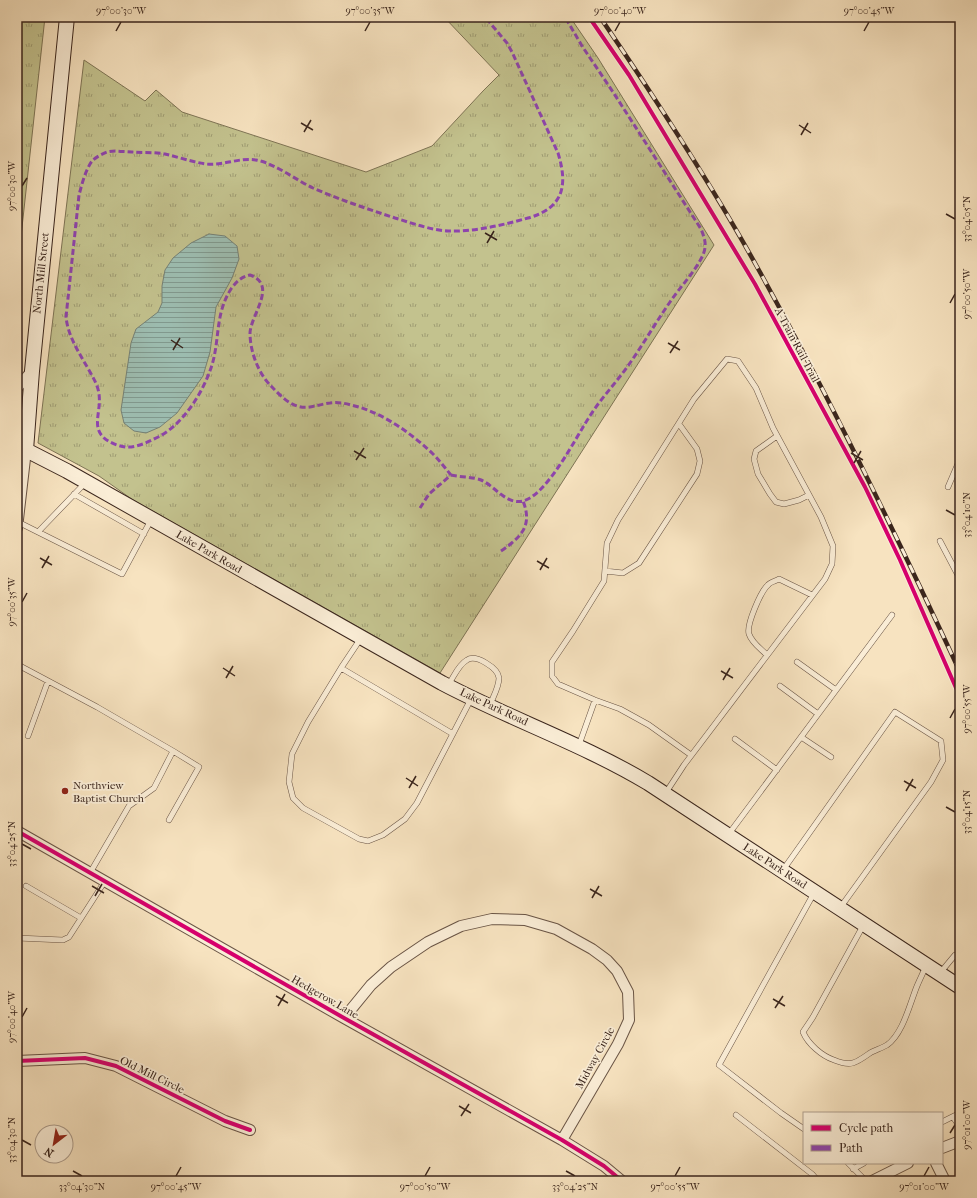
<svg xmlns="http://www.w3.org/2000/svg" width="977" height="1198" font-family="'IM FELL French Canon',serif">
  <defs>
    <pattern id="grass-tufts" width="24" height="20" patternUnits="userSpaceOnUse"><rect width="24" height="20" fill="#c3c28e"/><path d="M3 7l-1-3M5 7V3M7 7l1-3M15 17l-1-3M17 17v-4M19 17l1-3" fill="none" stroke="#9f9d73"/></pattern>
    <pattern id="water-rules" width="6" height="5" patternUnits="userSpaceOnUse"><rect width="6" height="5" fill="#9dbeb2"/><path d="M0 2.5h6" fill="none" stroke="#819a90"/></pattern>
  </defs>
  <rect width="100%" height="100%" fill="#f7e3c0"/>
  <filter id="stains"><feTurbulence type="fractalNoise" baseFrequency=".005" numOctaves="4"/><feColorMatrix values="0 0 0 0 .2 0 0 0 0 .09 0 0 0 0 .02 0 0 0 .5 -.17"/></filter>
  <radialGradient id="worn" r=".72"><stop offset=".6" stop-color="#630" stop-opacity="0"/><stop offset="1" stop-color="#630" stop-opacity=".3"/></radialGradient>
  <path fill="url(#grass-tufts)" stroke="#7e7455" d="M17,17H45L17,273Z
    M444,17H570L598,58L714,245L440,673L133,500L99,476L38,443L84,60L145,101L156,90L182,112L366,172L432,146L483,91L499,75Z"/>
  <path fill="url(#water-rules)" stroke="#758176" d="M209,234L225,236L237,246L239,259L232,278L216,307L210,352L203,376L177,413L160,427L146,433L134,431L124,423L121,410L131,343L136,329L158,312L162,303V286L165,270L173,258L191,243Z"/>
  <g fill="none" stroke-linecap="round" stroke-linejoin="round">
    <defs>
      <path id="lane" d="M777,436L756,451L754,459L758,474L770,494L776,502L784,504L799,500L809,495
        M948,487L960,459
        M74,494L144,534
        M18,522L122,574L151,520
        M38,532L86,482
        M940,541L960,579
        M605,571L623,573L639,563L697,474L700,461L697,449L679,424
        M361,638L341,668L308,722L292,754L289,782L293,798L303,808L359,839L368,841L383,835L405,819L417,803L471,699
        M767,655C760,648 752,643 749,634C746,625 761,591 768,585C770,582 776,581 779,579L812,595
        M797,662L836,690
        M17,667L20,666L97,707L173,751L154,788L129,806L90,873
        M341,668L453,734
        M448,685C454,677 458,665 467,660C476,654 498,668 499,678C499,687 493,697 490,705
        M780,686L818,714
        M28,736L48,681
        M801,737L831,757
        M735,739L777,770
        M579,745L595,700
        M665,794L684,765L825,579L832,564L833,546L821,517L773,428L756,388L738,361L727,359L694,399L618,520L607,543L604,581L573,631L552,662V676L558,684L595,700L620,709L649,725L691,755
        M169,820L199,767L173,751
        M728,835L892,615
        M783,870L895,712L941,741L943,760L931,782L840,908
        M26,886L81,918
        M864,924L813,1017L803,1032C808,1044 822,1056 834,1060C851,1067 856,1063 870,1053C875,1050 882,1048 887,1045C903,1034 910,1003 917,986C920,979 923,973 926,966
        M17,938L63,940L69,937L105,881
        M940,973L955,955L960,953
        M736,1115L812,1174L818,1181
        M953,1117L960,1127
        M942,1122L960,1113
        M804,1129L781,1113L719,1065L814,893
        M848,1163L866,1181
        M853,1169L864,1163"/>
      <path id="street" d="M17,388L32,371
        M17,444L26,450L17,528
        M17,831L344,1018L562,1140L604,1166L622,1181
        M344,1018L371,985L391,967L428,942L461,926L492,919L525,920L556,929L592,949L607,960L617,971L628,992L629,1020L618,1044L562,1140
        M17,1061L85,1058L116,1066L225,1121L250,1130
        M942,1148L960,1141
        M936,1163L945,1181
        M872,1181L908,1163"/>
      <path id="secondary" d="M67,17L32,371L26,450L67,471L442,683C510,719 583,744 648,783L960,987"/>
    </defs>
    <use href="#lane" stroke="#695445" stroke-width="6"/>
    <use href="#street" stroke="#695445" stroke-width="12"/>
    <use href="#secondary" stroke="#3a251c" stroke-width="16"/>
    <use href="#lane" stroke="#faedd6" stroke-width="5"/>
    <use href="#street" stroke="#faedd6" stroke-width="10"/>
    <use href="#secondary" stroke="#faedd6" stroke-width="14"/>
    <defs>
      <path id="rail" d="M600,17C655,98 709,180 756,265C830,398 896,534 960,672"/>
    </defs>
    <use href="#rail" stroke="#3a251c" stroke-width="4.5"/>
    <use href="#rail" stroke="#faedd6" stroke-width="3" stroke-dasharray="9" stroke-linecap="butt"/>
    <path stroke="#8e44ad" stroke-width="3" stroke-dasharray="6 3" stroke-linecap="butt" d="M451,475C459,477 474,477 481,480C495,486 506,505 523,501C547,495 575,439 588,419C600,399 617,382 630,363C644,343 656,322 670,302C680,287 695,272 703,255C707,245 705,239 701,229L613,92L582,46L565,17
      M420,508L429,494L451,475C445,468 440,461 433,454C411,433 382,412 351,405C344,403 337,402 330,403C319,404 308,410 297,406C287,403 278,393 271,386C258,373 250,351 250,333C251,314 278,285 250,275C241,277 236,282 231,289C215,314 220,338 212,365C203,393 182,427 154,439C142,445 130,450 117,445C86,434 102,415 99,394C98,386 94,379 90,372C80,354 68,337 66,317L79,195C82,184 85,171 92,161C96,157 102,154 107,152C115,150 124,152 132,152C142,153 154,152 165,154C178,157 192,162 206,164C223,166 240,157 256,160C274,163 296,180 313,188C340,200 368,209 395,218C412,223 430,230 448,231C474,232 503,225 528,218C564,208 568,185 558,153L512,52L507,43L485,17
      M501,551C521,537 533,526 523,501"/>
    <defs>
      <path id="cycleway" d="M589,17L629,75L755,284L865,487L900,560L960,697
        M17,831L344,1018L562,1140L604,1166L622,1181
        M17,1061L85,1058L116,1066L225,1121L250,1130"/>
    </defs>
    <use href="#cycleway" stroke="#faedd6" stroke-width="6"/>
    <use href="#cycleway" stroke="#d6006c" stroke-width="4"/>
  </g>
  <path fill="none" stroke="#3a251c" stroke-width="1.5" d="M116,31L121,22M365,31L370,22M615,31L620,22M864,31L869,22M301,123L313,130M799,125L811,133M304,132L311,120M801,135L808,123M22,186L27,178M946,214L955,219M485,233L497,240M487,243L494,231M950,303L955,294M171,340L183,348M668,343L680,350M173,350L180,338M670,353L678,341M354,451L366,458M851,453L863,460M356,460L364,448M854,463L861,451M946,510L955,515M40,558L52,565M537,561L549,568M42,568L49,556M540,570L547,558M22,602L27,593M223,668L235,676M721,671L733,678M226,678L233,666M723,680L730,668M950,718L955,709M406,778L418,786M904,781L916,788M409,788L416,776M906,791L913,779M946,807L955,812M22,844L31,849M92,886L104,893M590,889L602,896M95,896L102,884M592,898L599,886M276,996L288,1003M773,999L785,1006M278,1006L285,994M775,1008L783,996M22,1017L27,1008M459,1106L471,1113M461,1116L469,1104M950,1133L955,1125M22,1140L31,1145M73,1171L82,1176M566,1171L575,1176M176,1176L181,1167M425,1176L430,1167M675,1176L680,1167M924,1176L929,1167"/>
  <circle fill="#8f2418" stroke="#faedd6" stroke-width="1.5" cx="65" cy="791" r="4"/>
  <g text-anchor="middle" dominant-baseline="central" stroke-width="3.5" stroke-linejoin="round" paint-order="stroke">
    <g font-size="11" fill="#3a251c" stroke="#faedd6">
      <text transform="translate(41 273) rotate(-84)">North Mill Street</text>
      <text transform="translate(797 345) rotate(62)">A-Train Rail Trail</text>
      <text transform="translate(209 552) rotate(30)">Lake Park Road</text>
      <text transform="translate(494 707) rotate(25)">Lake Park Road</text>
      <text transform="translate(775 866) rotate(33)">Lake Park Road</text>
      <text transform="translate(325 997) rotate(30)">Hedgerow Lane</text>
      <text transform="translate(595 1058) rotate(-61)">Midway Circle</text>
      <text transform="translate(152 1075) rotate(26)">Old Mill Circle</text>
    </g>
    <g font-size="11" fill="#3a251c" stroke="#faedd6" text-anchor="start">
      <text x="73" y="785">Northview<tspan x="73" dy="13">Baptist Church</tspan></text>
    </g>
  </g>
  <rect width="977" height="1198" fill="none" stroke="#f7e3c0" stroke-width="44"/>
  <rect x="803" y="1112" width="140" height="52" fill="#faedd6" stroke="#ad9d8c"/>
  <rect x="811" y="1125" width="20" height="6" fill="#d6006c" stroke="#ad9d8c"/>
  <text x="839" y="1132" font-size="12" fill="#3a251c">Cycle path</text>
  <rect x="811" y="1145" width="20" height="6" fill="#8e44ad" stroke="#ad9d8c"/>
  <text x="839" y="1152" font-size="12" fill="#3a251c">Path</text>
  <g transform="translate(54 1144) rotate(211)"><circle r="19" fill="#faedd6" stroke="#ad9d8c"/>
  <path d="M0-3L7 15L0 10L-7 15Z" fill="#8f2418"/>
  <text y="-6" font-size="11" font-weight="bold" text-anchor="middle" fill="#3a251c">N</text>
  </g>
  <rect x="22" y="22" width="933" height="1154" fill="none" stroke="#3a251c" stroke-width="1.5"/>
  <g font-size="10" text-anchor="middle" fill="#3a251c">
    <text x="121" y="14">97°00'30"W</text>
    <text x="370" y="14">97°00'35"W</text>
    <text x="620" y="14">97°00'40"W</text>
    <text x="869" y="14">97°00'45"W</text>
    <text transform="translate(11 186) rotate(-90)" y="4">97°00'30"W</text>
    <text transform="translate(966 219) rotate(-90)" y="4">33°04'05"N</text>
    <text transform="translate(966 294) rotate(-90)" y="4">97°00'50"W</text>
    <text transform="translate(966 515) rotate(-90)" y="4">33°04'10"N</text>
    <text transform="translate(11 602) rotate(-90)" y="4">97°00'35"W</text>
    <text transform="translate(966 709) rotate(-90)" y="4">97°00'55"W</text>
    <text transform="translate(966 812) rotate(-90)" y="4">33°04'15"N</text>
    <text transform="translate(11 844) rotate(-90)" y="4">33°04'25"N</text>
    <text transform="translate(11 1017) rotate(-90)" y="4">97°00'40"W</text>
    <text transform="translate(966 1125) rotate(-90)" y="4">97°01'00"W</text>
    <text transform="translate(11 1140) rotate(-90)" y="4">33°04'30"N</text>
    <text x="82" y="1190">33°04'30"N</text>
    <text x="176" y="1190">97°00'45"W</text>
    <text x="425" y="1190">97°00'50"W</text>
    <text x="575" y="1190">33°04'25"N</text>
    <text x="675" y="1190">97°00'55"W</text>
    <text x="924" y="1190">97°01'00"W</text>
  </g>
  <rect width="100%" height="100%" filter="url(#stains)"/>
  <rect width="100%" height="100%" fill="url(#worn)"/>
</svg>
